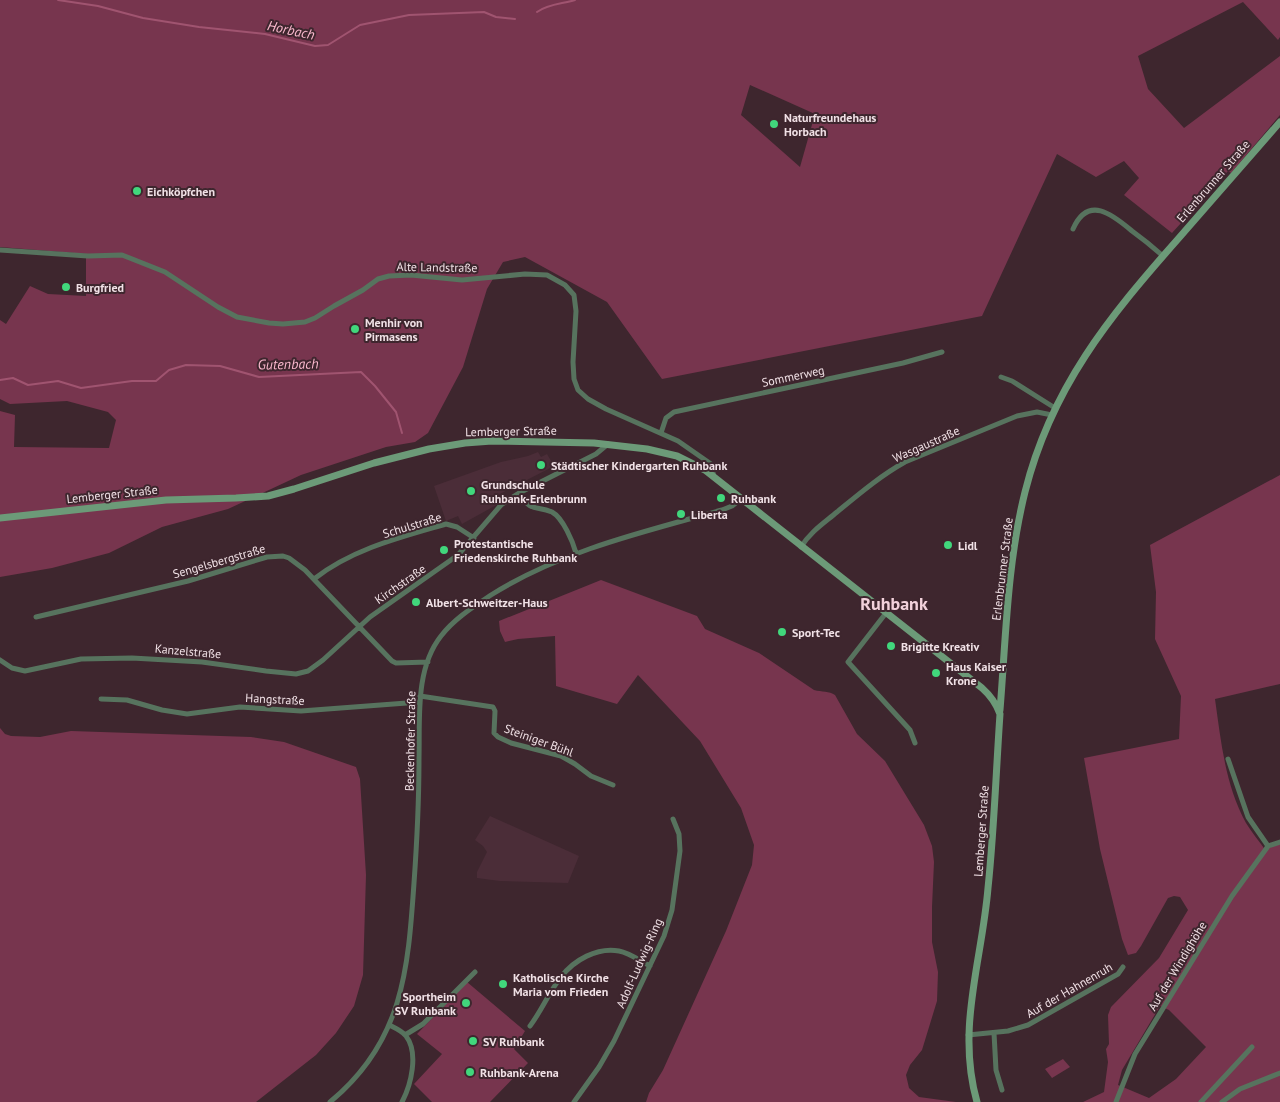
<svg xmlns="http://www.w3.org/2000/svg" width="1280" height="1102" font-family="'PT Sans',sans-serif">
  <rect width="100%" height="100%" fill="#3e262e"/>
  <path fill="#4b2d38" d="M538,452L541,457L547,454L554,466L496,496L500,503L462,524L458,516L446,521L434,486L501,462L528,456Z
    M490,816L579,856L568,883L500,881L477,878V872L487,852L483,846L475,840Z"/>
  <path fill="#77354e" fill-rule="evenodd" d="M0,0H1280V37L1278,40L1243,2L1138,56L1148,89L1184,128L1280,56V115L1231,173L1228,171L1172,233L1124,195L1139,178L1124,161L1096,177L1057,154L982,316L662,379L607,302L525,257L503,262L487,289L463,367L428,433L415,442L386,447L301,475L228,509L162,527L109,553L52,568L0,577V411L15,415L14,447L109,448L116,420L108,412L67,401L10,404L0,399V320L6,324L30,286L48,294L86,296V254L0,247ZM750,85L815,114L800,167L741,115Z
    M1280,475V684L1215,699C1221,741 1225,785 1246,823C1252,833 1260,842 1266,851L1270,847L1280,844V1102H1083L1104,1092L1108,1062L1106,1049L1109,1044L1108,1015L1111,1007L1159,958L1188,910L1180,897L1174,896L1168,898L1141,946L1136,953L1128,955L1122,939L1100,849L1084,758L1179,739L1181,696L1155,639L1156,592L1150,545ZM1160,1006L1169,1010L1206,1047L1176,1079L1149,1098L1118,1085L1122,1070Z
    M601,580L697,616L705,629L759,653L814,690C822,692 829,691 835,695L857,734L885,761L924,825L932,846L934,862L932,907V942L938,972L937,1001L922,1050L910,1065L906,1075L909,1088L919,1097L956,1102H646L649,1093L663,1070L726,931L752,865L754,845L741,808L700,741L638,675L617,704L556,686L555,636L518,639L505,642L500,631L499,621Z
    M0,728L5,734L11,736L40,737L71,731L251,737L284,742L356,767L360,779L366,875L363,975L354,1006L336,1033L316,1055L256,1102H0Z
    M467,982L525,1031L514,1049L528,1063L490,1102H432L414,1084L442,1054L417,1034Z
    M1063,1059L1070,1067L1052,1078L1045,1069Z"/>
  <g fill="none" stroke-linecap="round" stroke-linejoin="round">
    <path stroke="#a05470" stroke-width="2" d="M58,0L98,6L143,18L199,27L265,34L315,46L328,45L360,25L409,15L484,12L496,17L515,19
      M537,12C548,4 562,4 575,0
      M0,380L13,378L28,385L58,381L81,388L132,381H156L169,370L186,365L220,366L259,377L361,372L375,386L396,412L402,433"/>
    <path stroke="#57735e" stroke-width="5" d="M1073,229C1088,195 1112,214 1132,231C1143,239 1153,247 1163,256
      M0,250L88,256L122,255L165,272L218,307L237,317L269,323L283,324L305,322L315,318L334,306L363,290L378,279L389,276L411,275L462,280L525,274L547,275L565,285L574,295L576,311L573,362L574,379L578,390L588,399L606,409L678,441L711,464L714,477
      M1001,377L1012,381L1055,408
      M661,433L666,418L674,412L903,363L942,352
      M519,493C531,513 536,505 552,512C563,518 573,542 576,553
      M801,547C810,532 824,523 837,512C859,494 880,476 905,462L1017,416L1037,412L1052,415
      M314,579C352,549 401,537 446,524L457,527L474,538
      M886,613L848,662L910,730L915,743
      M36,617L188,581L267,557L283,556L289,558L305,570L392,661L396,663L428,662
      M0,660L12,668L25,671L81,659L132,658L202,662L266,671L296,674L308,671L323,660L370,617L458,555L501,505L519,493L596,454L608,444
      M420,696L493,707L495,711L494,733L498,737L511,743L561,756L575,764L591,776L613,785
      M101,699L127,700L162,710L187,714L240,707L301,711L420,702
      M1228,759L1248,817L1268,846
      M389,1025C395,1028 402,1031 406,1036C419,1053 411,1085 402,1102
      M530,1026C542,1010 549,992 561,977C574,960 597,947 619,951C630,953 640,961 650,966
      M994,1033L996,1070L1002,1090
      M405,1035L423,1024L475,972
      M968,1035L1008,1031L1028,1025L1118,974L1123,967
      M330,1102C403,1042 408,970 414,883C417,841 419,800 419,758C420,718 415,669 441,636C454,619 473,607 491,595C561,551 643,532 722,510L732,506L741,499
      M574,1102L599,1067L614,1041L664,936L672,910L680,851L679,834L673,819
      M1116,1102L1135,1054L1232,896L1266,849L1268,846L1280,842
      M1201,1102L1252,1047
      M1222,1102L1240,1089L1280,1073"/>
    <path stroke="#6c9a78" stroke-width="7" d="M0,518L166,500L236,498L268,496L294,489L374,463L429,449L465,443L492,441L594,443L647,449L677,456L705,470L982,688C991,696 996,703 1000,714C996,772 994,831 988,888C982,961 956,1028 977,1102
      M1000,710C1006,637 1007,564 1025,492C1051,388 1109,317 1178,239C1212,200 1246,161 1280,122"/>
  </g>
  <g fill="#41d77c" stroke="#3e262e" stroke-width="2">
    <circle cx="774" cy="124" r="5"/>
    <circle cx="137" cy="191" r="5"/>
    <circle cx="66" cy="287" r="5"/>
    <circle cx="355" cy="329" r="5"/>
    <circle cx="541" cy="465" r="5"/>
    <circle cx="471" cy="491" r="5"/>
    <circle cx="721" cy="498" r="5"/>
    <circle cx="681" cy="514" r="5"/>
    <circle cx="948" cy="545" r="5"/>
    <circle cx="444" cy="550" r="5"/>
    <circle cx="416" cy="602" r="5"/>
    <circle cx="782" cy="632" r="5"/>
    <circle cx="891" cy="646" r="5"/>
    <circle cx="936" cy="673" r="5"/>
    <circle cx="503" cy="984" r="5"/>
    <circle cx="466" cy="1003" r="5"/>
    <circle cx="473" cy="1041" r="5"/>
    <circle cx="470" cy="1072" r="5"/>
  </g>
  <g text-anchor="middle" dominant-baseline="central" stroke-width="4" stroke-linejoin="round" paint-order="stroke">
    <g font-size="12" font-weight="bold" fill="#f1e1e6" stroke="#3e262e" text-anchor="start">
      <text x="784" y="117">Naturfreundehaus<tspan x="784" dy="14">Horbach</tspan></text>
      <text x="147" y="191">Eichköpfchen</text>
      <text x="76" y="287">Burgfried</text>
      <text x="365" y="322">Menhir von<tspan x="365" dy="14">Pirmasens</tspan></text>
      <text x="551" y="465">Städtischer Kindergarten Ruhbank</text>
      <text x="481" y="484">Grundschule<tspan x="481" dy="14">Ruhbank-Erlenbrunn</tspan></text>
      <text x="731" y="498">Ruhbank</text>
      <text x="691" y="514">Liberta</text>
      <text x="454" y="543">Protestantische<tspan x="454" dy="14">Friedenskirche Ruhbank</tspan></text>
      <text x="958" y="545">Lidl</text>
      <text x="426" y="602">Albert-Schweitzer-Haus</text>
      <text x="792" y="632">Sport-Tec</text>
      <text x="901" y="646">Brigitte Kreativ</text>
      <text x="946" y="666">Haus Kaiser<tspan x="946" dy="14">Krone</tspan></text>
      <text x="513" y="977">Katholische Kirche<tspan x="513" dy="14">Maria vom Frieden</tspan></text>
      <text x="456" y="996" text-anchor="end">Sportheim<tspan x="456" dy="14">SV Ruhbank</tspan></text>
      <text x="483" y="1041">SV Ruhbank</text>
      <text x="480" y="1072">Ruhbank-Arena</text>
    </g>
    <g font-size="12" fill="#f1e1e6" stroke="#3e262e">
      <text transform="translate(1213 181) rotate(-49)">Erlenbrunner Straße</text>
      <text transform="translate(437 267) rotate(1)">Alte Landstraße</text>
      <text transform="translate(793 376) rotate(-12)">Sommerweg</text>
      <text transform="translate(511 431) rotate(-1)">Lemberger Straße</text>
      <text transform="translate(926 444) rotate(-24)">Wasgaustraße</text>
      <text transform="translate(112 494) rotate(-6)">Lemberger Straße</text>
      <text transform="translate(412 525) rotate(-17)">Schulstraße</text>
      <text transform="translate(219 561) rotate(-16)">Sengelsbergstraße</text>
      <text transform="translate(1002 569) rotate(-83)">Erlenbrunner Straße</text>
      <text transform="translate(400 584) rotate(-35)">Kirchstraße</text>
      <text transform="translate(188 651) rotate(5)">Kanzelstraße</text>
      <text transform="translate(275 699) rotate(3)">Hangstraße</text>
      <text transform="translate(539 740) rotate(20)">Steiniger Bühl</text>
      <text transform="translate(410 741) rotate(-89)">Beckenhofer Straße</text>
      <text transform="translate(981 831) rotate(-86)">Lemberger Straße</text>
      <text transform="translate(639 963) rotate(-66)">Adolf-Ludwig-Ring</text>
      <text transform="translate(1177 966) rotate(-59)">Auf der Windighöhe</text>
      <text transform="translate(1069 990) rotate(-30)">Auf der Hahnenruh</text>
    </g>
    <g font-size="14" font-style="italic" fill="#fab8cd" stroke="#3e262e">
      <text transform="translate(291 30) rotate(12)">Horbach</text>
      <text transform="translate(288 364) rotate(-1)">Gutenbach</text>
    </g>
    <g font-size="18" font-weight="bold" fill="#f2d1db" stroke="#3e262e">
      <text x="894" y="603">Ruhbank</text>
    </g>
  </g>
</svg>
